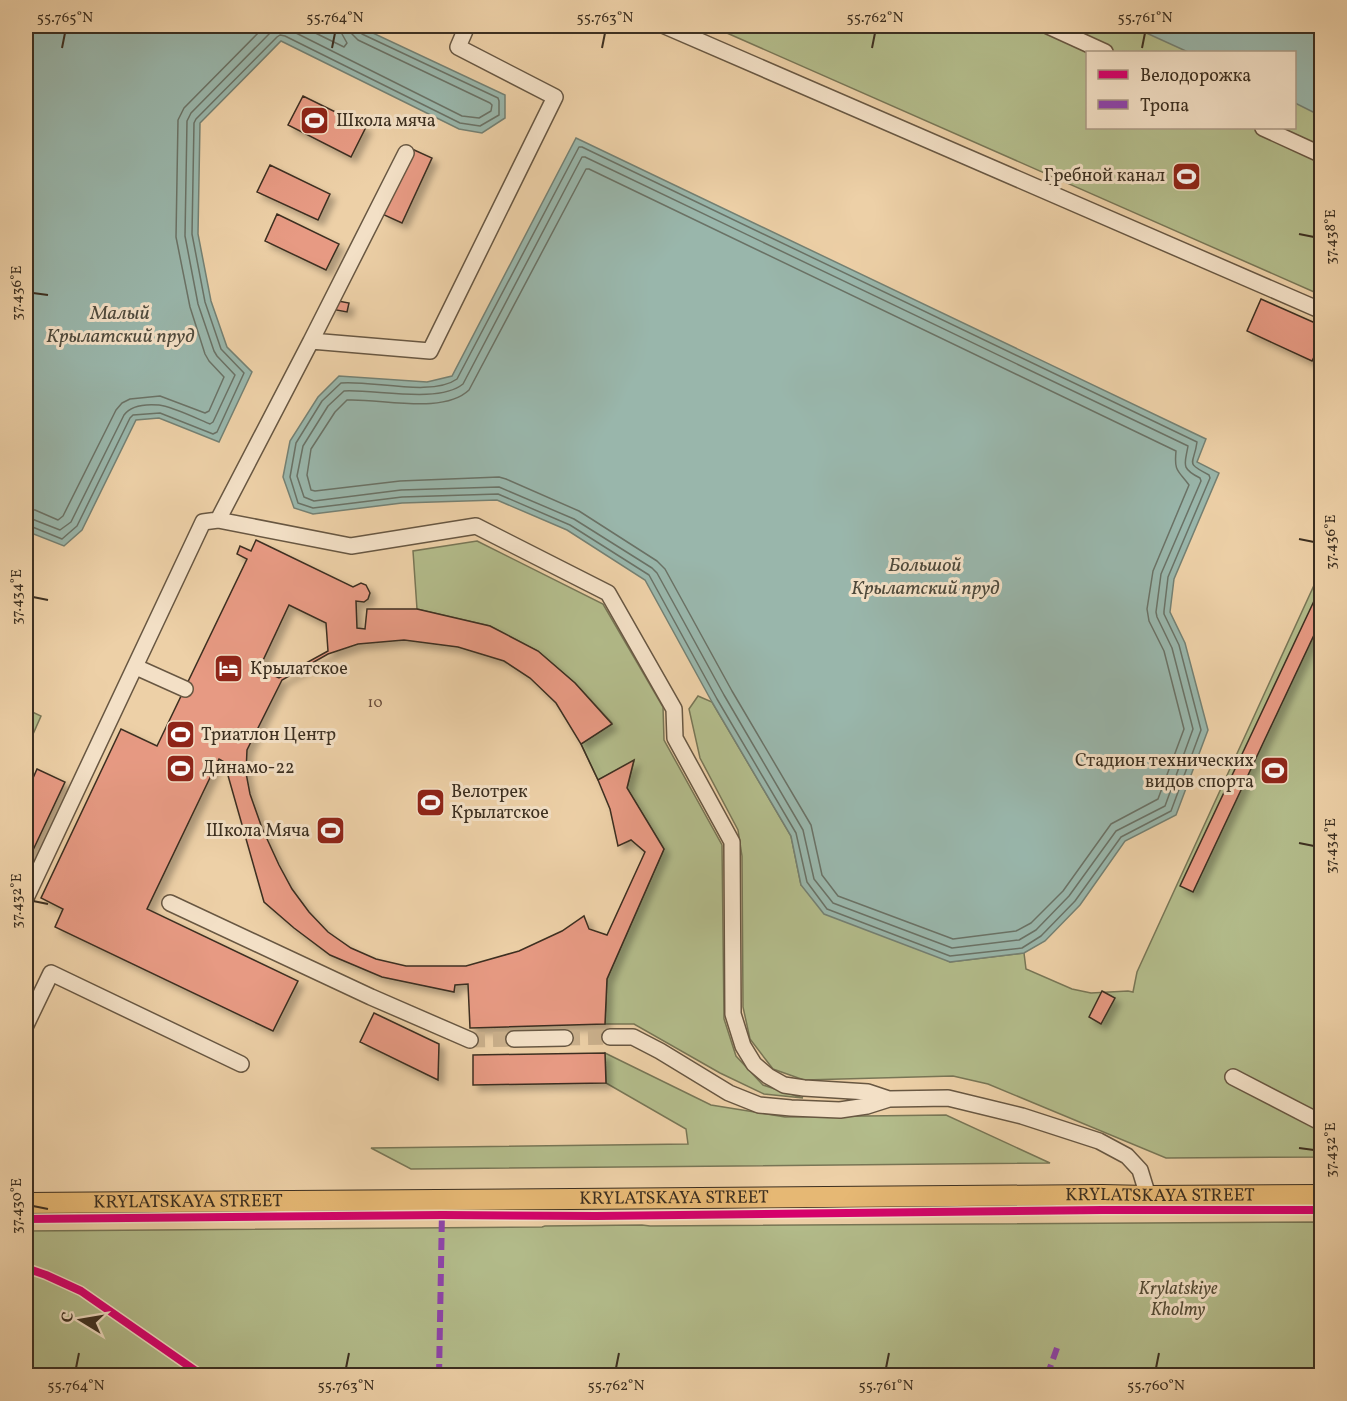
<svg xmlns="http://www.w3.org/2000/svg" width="1347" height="1401" font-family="Vollkorn,serif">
  <defs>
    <filter id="shadow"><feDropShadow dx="5.5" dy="5.5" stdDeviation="3" flood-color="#0004"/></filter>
  </defs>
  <rect width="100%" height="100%" fill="#edd0a7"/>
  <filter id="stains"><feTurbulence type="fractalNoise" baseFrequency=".00333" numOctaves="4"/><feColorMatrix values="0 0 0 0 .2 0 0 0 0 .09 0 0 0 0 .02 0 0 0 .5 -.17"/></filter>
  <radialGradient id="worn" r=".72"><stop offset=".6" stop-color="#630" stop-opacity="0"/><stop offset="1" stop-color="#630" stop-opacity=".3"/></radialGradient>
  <path fill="#b3bc8b" stroke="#787656" stroke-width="1.5" fill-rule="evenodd" d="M711,26H1321V295ZM1088,52H1294V128H1088Z
    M477,541L603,604L663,707L664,740L722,845L724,1019L736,1056L763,1085L803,1098L764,1094L720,1073L634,1024H605L607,979L664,849L627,788L634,761L598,780L581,744L612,723L575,683L538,651L490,626L417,609L413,551Z
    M1321,570V1157L1166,1158L988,1084L953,1076L804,1080L773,1069L750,1039L743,1007L742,856L738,830L700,758L689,709L698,696L712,702L791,836L801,885L950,962L1024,953L1026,969L1072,989L1091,993L1128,991L1133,992L1137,972Z
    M26,709L41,716L26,750Z
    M605,1053L711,1105L785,1117L946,1115L1050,1163L411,1169L371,1148L688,1144L686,1129L606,1083Z
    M1321,1222V1375H26V1231L542,1227L545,1226L642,1225L650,1226Z"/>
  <path fill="#99b6ab" stroke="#748073" stroke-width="1.5" d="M26,26H358L505,95V118L482,133L459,129L281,41L200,123L198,234L211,301L227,347L252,372L219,442L159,418L136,420L82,530L64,546L26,531Z
    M1131,26H1321V116L1295,103L1294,52H1188Z
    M576,138L1206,439L1197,462L1219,473L1174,579L1170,612L1185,643L1208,730L1176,815L1125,841L1080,905L1045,941L1024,953L950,962L824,914L801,885L791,836L712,702L645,580L567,530L497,500L402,503L313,514L294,508L283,477L290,441L318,397L339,376L427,382L452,376Z"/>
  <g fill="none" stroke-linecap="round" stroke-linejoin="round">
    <path stroke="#6a7266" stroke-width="1.5" d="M301,26L344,47L347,43L342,34L341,26
      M579,147H582L1197,442C1194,465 1184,462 1209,475L1210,478L1168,577L1164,611V614L1179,645L1201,730L1171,811L1121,837L1075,901L1041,936L1022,948L950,956L827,909L807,882L796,833L717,699L649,575L570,525L498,494L402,497L313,508L298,503L290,477L296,443L322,401L341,383C371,380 432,397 457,379Z
      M582,157H585L1188,446C1185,464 1180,468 1200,478L1201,481L1161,574L1156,612L1157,617L1172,648L1193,729L1165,806L1116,831L1069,896L1036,930L1019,940L952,948L833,903L814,879L803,830L724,695L657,573L652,568L574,519L499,487L401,490L314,501L304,497L297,476L303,446L328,406L344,391C375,389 438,404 463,384Z
      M586,169H589L1176,451C1174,472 1178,470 1189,485L1153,571L1147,609L1149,621L1164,651L1184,729L1158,799L1111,824L1063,891L1031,923L1016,931L953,939L838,896L822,875L811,825L732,691L665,569L657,561L579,511L506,479L499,477L400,481L315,491L311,490L307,475L311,449L335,412L347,400C380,398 443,415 469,390Z
      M26,509L35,510L58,520L63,516L116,410L122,403L130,399L160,396L205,413L209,411L224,377L209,361L205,354L190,307L176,237L178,120L184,108L265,26
      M26,518L32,519L60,530L71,522L124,415C131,405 147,404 159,405C171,406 198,419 210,424L213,422L235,375L217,356L214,351L198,304L185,236L187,121L191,113L271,32L279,28L288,29L462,116L479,118L491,111L492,105L490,103L358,40L352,34L350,26
      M26,525L30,526L62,539L77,526L130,418L133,415L160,413L213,434L217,432L244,373L221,349L205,302L192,234L194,123L196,119L277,37L280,35L285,36L460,123L480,126L499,115V101L498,98L362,34L358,30V26"/>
  </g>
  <path fill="#e79a83" stroke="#3c2f20" stroke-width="1.5" fill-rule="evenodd" filter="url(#shadow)" d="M303,96L366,127L351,157L288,125Z
    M412,149L432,158L402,223L382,214Z
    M270,165L330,194L318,220L257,192Z
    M277,214L339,244L326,270L265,241Z
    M1261,299L1322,326V341L1312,361L1247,331Z
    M333,300L349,303L347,312L331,309Z
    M256,540L353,587L361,583L366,585L370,593L368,599L364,602L356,601L357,628L365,629L367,609H417L490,626L538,651L575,683L612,724L581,744L598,780L634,760L627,788L664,849L607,979L605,1024L470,1028L468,984L455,985L454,992L382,977L330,955L294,928L264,902L227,772L230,765L219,759L147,909L298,981L273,1031L55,927L63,909L41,898L121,729L157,746L247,559L237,554L240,546L251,551ZM289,605L326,623L328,651L279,678L259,669Z
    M1322,584V618L1193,892L1180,886Z
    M404,640L458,647L504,661L530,678L556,703L581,744L598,780L610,809L618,846L631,840L645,852L607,935L589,929L584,916L562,931L519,951L466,966H406L376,959L351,948L328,932L309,912L292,889L279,865L262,828L250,794L246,773L247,750L282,680L328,654L358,644Z
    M37,769L65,782L26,865V794Z
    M1102,991L1115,998L1101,1024L1089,1017Z
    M374,1013L439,1044L438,1080L360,1042Z
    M605,1053L606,1083L473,1085V1055Z"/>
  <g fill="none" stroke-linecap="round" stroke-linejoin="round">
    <path stroke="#cab08c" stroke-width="15" stroke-dasharray="15 8" stroke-linecap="butt" d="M565,1038L610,1037
      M470,1040L514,1039"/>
    <defs>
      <path id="minor" d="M665,26L1322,311
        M1048,26L1105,52
        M1263,128L1322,155
        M311,341L406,153
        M218,520L311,341L430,351L555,97L458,47L467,26
        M136,667L185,689
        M26,898L203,522L218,520L351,546L476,526L608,593L674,709L675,738L732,842L733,1014L743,1046L754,1064L768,1076L784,1085L804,1088L868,1092L889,1099L948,1098L1022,1116L1099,1141L1127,1156L1140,1170L1148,1196
        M170,903L371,997L470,1040
        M26,1025L51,973L241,1064
        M610,1037H633L660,1051L729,1093L759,1105L791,1108L840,1110L867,1106L889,1099
        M514,1039L565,1038
        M1233,1077L1322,1123"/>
      <g id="major">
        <path id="s1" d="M26,1203L1102,1195L1148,1196L1322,1195"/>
      </g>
    </defs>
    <use href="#minor" stroke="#685742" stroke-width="18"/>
    <use href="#major" stroke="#3c2f20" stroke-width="22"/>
    <use href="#minor" stroke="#f3e0c6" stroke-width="15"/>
    <use href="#major" stroke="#e6b874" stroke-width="20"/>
    <path stroke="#8e44ad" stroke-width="6" stroke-dasharray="12 6" stroke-linecap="butt" d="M439,1376L442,1211
      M1047,1376L1057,1348"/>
    <defs>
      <path id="cycleway" d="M26,1219L442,1215L596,1216L1102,1210H1322
        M26,1268L46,1275L81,1291L203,1376"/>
    </defs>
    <use href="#cycleway" stroke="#f3e0c6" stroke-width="11"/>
    <use href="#cycleway" stroke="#d6006c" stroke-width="8"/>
  </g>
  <path fill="none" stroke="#3c2f20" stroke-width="2" d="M62,48L65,33M332,48L335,33M602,48L605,33M872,48L875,33M1142,48L1145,33M1299,234L1314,237M33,293L48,295M1299,539L1314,542M33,597L48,600M1299,843L1314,846M33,901L48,904M1299,1148L1314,1150M33,1206L48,1209M76,1368L79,1353M346,1368L349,1353M616,1368L619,1353M886,1368L889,1353M1156,1368L1159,1353"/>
  <defs>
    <symbol id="stadium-square" viewBox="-11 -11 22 22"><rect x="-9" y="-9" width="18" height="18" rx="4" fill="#8f2418" stroke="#f3e0c6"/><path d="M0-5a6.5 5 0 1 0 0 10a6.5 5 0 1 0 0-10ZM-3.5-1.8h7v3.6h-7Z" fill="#fff"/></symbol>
    <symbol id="hotel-square" viewBox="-11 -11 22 22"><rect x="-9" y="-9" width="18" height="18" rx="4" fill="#8f2418" stroke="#f3e0c6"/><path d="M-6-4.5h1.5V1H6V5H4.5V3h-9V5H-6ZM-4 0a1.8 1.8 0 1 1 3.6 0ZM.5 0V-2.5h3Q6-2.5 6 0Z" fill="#fff"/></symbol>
  </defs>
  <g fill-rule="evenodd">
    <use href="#stadium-square" x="298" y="104" width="33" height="33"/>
    <use href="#stadium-square" x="1170" y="160" width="33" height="33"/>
    <use href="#hotel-square" x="212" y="652" width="33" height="33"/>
    <use href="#stadium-square" x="164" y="718" width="33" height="33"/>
    <use href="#stadium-square" x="164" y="752" width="33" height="33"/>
    <use href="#stadium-square" x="1258" y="754" width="33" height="33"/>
    <use href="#stadium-square" x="414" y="786" width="33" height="33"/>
    <use href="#stadium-square" x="314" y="814" width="33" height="33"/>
  </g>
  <g text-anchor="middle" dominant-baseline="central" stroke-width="6" stroke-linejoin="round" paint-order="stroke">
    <g font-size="15" fill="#674a39">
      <text x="375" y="703">10</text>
    </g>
    <g font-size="18" fill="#3c2f20" stroke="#f3e0c6" text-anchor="start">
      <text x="336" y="121">Школа мяча</text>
      <text x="1165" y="176" text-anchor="end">Гребной канал</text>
      <text x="250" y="669">Крылатское</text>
      <text x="201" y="735">Триатлон Центр</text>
      <text x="1254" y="761" text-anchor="end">Стадион технических<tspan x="1254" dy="21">видов спорта</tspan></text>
      <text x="202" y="768">Динамо-22</text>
      <text x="451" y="792">Велотрек<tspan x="451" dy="21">Крылатское</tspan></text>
      <text x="310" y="831" text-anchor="end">Школа Мяча</text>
    </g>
    <g font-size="18" fill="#3c2f20" stroke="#f3e0c6">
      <text stroke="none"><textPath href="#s1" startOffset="1134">KRYLATSKAYA STREET</textPath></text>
      <text stroke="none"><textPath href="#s1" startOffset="648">KRYLATSKAYA STREET</textPath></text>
      <text stroke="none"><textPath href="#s1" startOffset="162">KRYLATSKAYA STREET</textPath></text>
    </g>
    <g font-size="18" font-style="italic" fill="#544b35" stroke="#f3e0c6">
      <text x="1178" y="1289">Krylatskiye<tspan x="1178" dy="21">Kholmy</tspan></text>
    </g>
    <g font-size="20" font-style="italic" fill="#4f4a3c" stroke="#f3e0c6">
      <text x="120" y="314">Малый<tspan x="120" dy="23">Крылатский пруд</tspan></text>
      <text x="925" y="566">Большой<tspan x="925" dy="23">Крылатский пруд</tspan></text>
    </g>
  </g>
  <rect width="1347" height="1401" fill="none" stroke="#edd0a7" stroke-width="66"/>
  <rect x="1086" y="51" width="210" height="78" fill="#f3e0c6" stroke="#aa9984" stroke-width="1.5"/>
  <rect x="1098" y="70" width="30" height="9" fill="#d6006c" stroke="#aa9984" stroke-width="1.5"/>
  <text x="1140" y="81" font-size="18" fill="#3c2f20">Велодорожка</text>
  <rect x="1098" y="100" width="30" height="9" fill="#8e44ad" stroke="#aa9984" stroke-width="1.5"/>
  <text x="1140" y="111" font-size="18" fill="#3c2f20">Тропа</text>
  <g transform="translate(81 1320) rotate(281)" stroke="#f3e0c6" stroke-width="4.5" paint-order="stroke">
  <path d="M0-4.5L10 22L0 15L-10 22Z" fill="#3c2f20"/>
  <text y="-9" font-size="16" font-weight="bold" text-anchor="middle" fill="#3c2f20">С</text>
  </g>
  <rect x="33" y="33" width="1281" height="1335" fill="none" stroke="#3c2f20" stroke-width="2"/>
  <g font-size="15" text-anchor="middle" fill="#3c2f20">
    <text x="65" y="22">55.765°N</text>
    <text x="335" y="22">55.764°N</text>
    <text x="605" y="22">55.763°N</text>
    <text x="875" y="22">55.762°N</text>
    <text x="1145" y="22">55.761°N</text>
    <text transform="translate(1330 237) rotate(-90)" y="5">37.438°E</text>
    <text transform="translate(16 293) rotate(-90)" y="5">37.436°E</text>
    <text transform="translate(1330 542) rotate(-90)" y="5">37.436°E</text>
    <text transform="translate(16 597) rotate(-90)" y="5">37.434°E</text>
    <text transform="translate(1330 846) rotate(-90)" y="5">37.434°E</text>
    <text transform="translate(16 901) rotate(-90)" y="5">37.432°E</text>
    <text transform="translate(1330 1150) rotate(-90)" y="5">37.432°E</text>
    <text transform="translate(16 1206) rotate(-90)" y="5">37.430°E</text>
    <text x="76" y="1390">55.764°N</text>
    <text x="346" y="1390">55.763°N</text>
    <text x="616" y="1390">55.762°N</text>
    <text x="886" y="1390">55.761°N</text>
    <text x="1156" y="1390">55.760°N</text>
  </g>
  <rect width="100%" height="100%" filter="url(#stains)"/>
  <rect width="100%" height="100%" fill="url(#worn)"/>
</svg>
